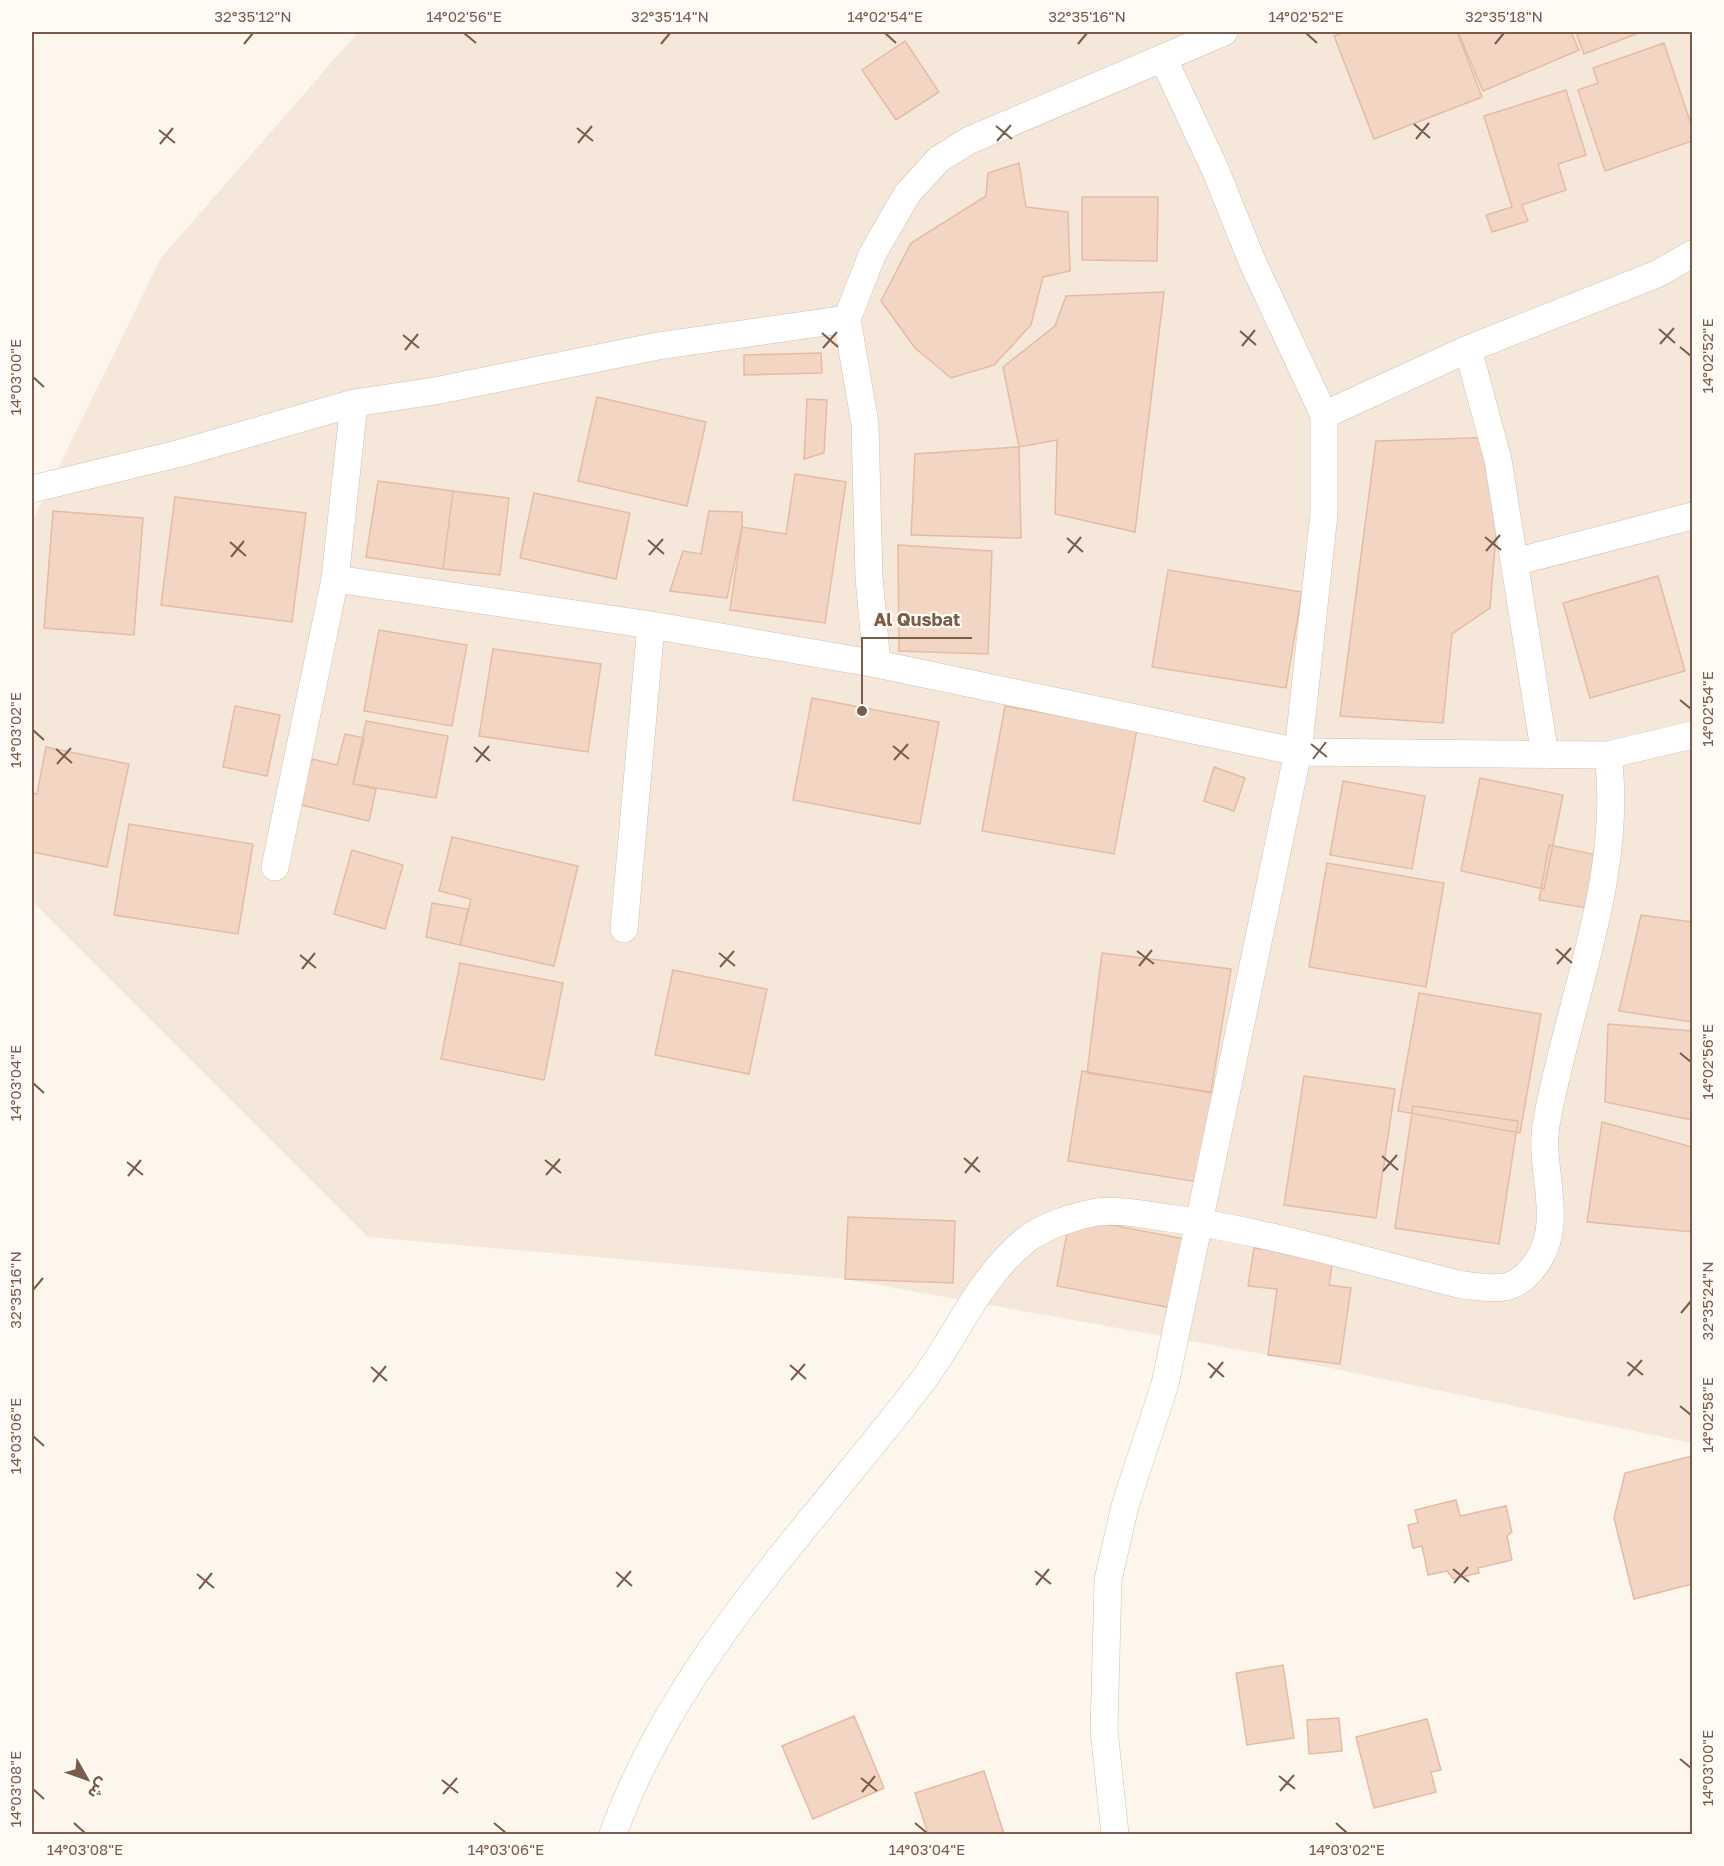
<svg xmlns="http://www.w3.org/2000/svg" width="1724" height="1866" font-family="'Golos Text','Noto Sans Arabic',sans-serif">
  <rect width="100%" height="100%" fill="#fdf6ec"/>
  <path fill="#f5e8da" d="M358,32H1692V1443L1268,1355L845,1279L368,1237L32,901V521L161,258Z"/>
  <path fill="#f3d5c3" stroke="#e6bba3" stroke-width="1.5" d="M1346,32H1457L1482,97L1374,139L1334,36Z
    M1458,32H1571L1579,50L1483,91Z
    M1576,32H1639V33L1584,54Z
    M905,41L939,92L896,120L862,70Z
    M1664,43L1692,127V141L1605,171L1578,90L1598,83L1593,68Z
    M1566,90L1586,155L1558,164L1566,190L1522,205L1528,221L1492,232L1486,215L1512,207L1484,116Z
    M1019,163L1026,207L1068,212L1070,271L1043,277L1031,325L994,365L951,378L915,348L881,301L911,243L986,196L988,173Z
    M1082,197H1158L1157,261L1082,260Z
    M1164,292L1135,532L1055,514L1057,440L1019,447L1003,367L1055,326L1066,296Z
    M821,353L822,373L744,375V355Z
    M597,397L706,422L687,506L578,481Z
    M807,399L827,400L824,453L804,459Z
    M1504,437L1490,608L1452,634L1443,723L1340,716L1376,441Z
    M1019,447L1021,538L911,535L915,454Z
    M795,474L846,482L825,623L730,610L742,527L786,534Z
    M378,481L453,491L443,569L366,557Z
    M453,491L509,498L500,575L443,569Z
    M534,493L630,513L616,579L520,558Z
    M175,497L306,513L292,622L161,605Z
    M53,511L143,518L134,635L44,628Z
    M709,511L742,512V527L727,598L670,591L683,551L701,554Z
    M898,545L992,551L988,654L899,651Z
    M1168,570L1302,592L1286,688L1152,667Z
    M1658,576L1685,671L1590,698L1563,603Z
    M379,630L467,645L452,726L364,711Z
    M493,649L601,664L588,752L479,736Z
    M812,698L939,722L920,824L793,800Z
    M235,706L280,715L267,776L223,767Z
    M1005,706L1137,729L1114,854L982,831Z
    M366,721L448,736L436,798L353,784Z
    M345,734L364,738L353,784L376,789L369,821L288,802L313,759L337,765Z
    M46,747L129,764L107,867L32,852V793L37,794Z
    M1214,767L1245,778L1234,811L1204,801Z
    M1480,778L1563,795L1544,889L1461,871Z
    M1343,781L1425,796L1412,869L1330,855Z
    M129,824L253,844L238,934L114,915Z
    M452,837L578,866L554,966L460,945L471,899L439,891Z
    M1549,845L1602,856L1592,909L1539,900Z
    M352,850L403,865L385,929L334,914Z
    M1327,863L1444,883L1426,987L1309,967Z
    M432,903L468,909L460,945L426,937Z
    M1641,915L1692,922V1022L1619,1011Z
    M1102,953L1231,969L1211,1092L1087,1073Z
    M460,963L563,983L544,1080L441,1059Z
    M673,970L767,989L749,1074L655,1055Z
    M1419,993L1541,1014L1520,1133L1398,1111Z
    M1608,1024L1692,1031V1120L1605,1102Z
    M1082,1071L1218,1094L1204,1183L1068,1161Z
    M1304,1076L1395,1089L1376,1218L1284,1205Z
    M1413,1106L1518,1121L1499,1244L1395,1228Z
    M1602,1122L1692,1147V1232L1587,1222Z
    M848,1217L955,1221L953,1283L845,1279Z
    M1070,1217L1190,1240L1177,1309L1057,1286Z
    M1254,1248L1333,1258L1329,1285L1351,1288L1340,1364L1268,1355L1277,1289L1248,1286Z
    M1692,1456V1584L1634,1599L1614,1518L1625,1473Z
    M1456,1500L1460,1516L1506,1506L1512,1532L1507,1536L1512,1560L1478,1568L1479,1573L1453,1579L1447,1571L1428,1575L1422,1546L1413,1548L1408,1525L1418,1523L1415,1510Z
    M1283,1665L1294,1738L1247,1745L1236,1673Z
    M854,1716L884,1788L813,1819L782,1746Z
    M1339,1718L1342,1751L1309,1754L1307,1720Z
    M1427,1719L1441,1770L1431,1772L1436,1792L1374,1808L1356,1737Z
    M984,1771L1004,1834H928L915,1793Z"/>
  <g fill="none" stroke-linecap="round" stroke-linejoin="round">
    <defs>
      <path id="street" d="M1468,349L1498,460L1545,755
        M1324,415L1468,349L1657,274L1692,254
        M32,489L181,453L354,403
        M1515,562L1692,516
        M335,579L651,625L877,664L1298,752L1608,755L1692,735
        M877,664L869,578L865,424L847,319L872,255L907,194L939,159L970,140L1224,32
        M275,867L335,579L354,403L435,391L658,346L847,319
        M624,929L651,625
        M613,1834C675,1662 808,1530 918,1387C956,1339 977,1279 1026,1240C1044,1226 1074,1216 1097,1212C1119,1209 1146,1215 1168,1218C1267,1231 1365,1261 1462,1285C1499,1289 1517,1294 1539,1259C1564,1220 1539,1168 1546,1125C1567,1004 1624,879 1608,755
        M1115,1834L1104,1730L1108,1580L1125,1506L1165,1384L1298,752L1324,514V415L1252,261L1215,169L1163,58"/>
    </defs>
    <use href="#street" stroke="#d1beb0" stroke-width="28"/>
    <use href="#street" stroke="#fff" stroke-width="27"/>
  </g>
  <path fill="none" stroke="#7a5c4d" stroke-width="2" d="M464,33L476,43M885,33L896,43M1306,33L1317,43M244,44L253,33M661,44L670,33M1078,44L1087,33M1495,44L1504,33M1414,124L1430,138M996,126L1012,139M577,128L593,141M159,130L175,143M1416,139L1429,123M997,141L1011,125M578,143L592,126M160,144L173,128M1659,329L1675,343M1240,331L1256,345M822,333L838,347M403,335L419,348M1660,344L1674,328M1242,346L1255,330M1680,347L1691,356M823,348L837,332M405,350L418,334M33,377L44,387M1485,537L1501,550M1067,538L1083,552M648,540L664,554M230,542L246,556M1486,551L1500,535M1068,553L1081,537M649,555L663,539M231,557L244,541M1680,700L1691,709M33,730L44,740M1311,744L1327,757M893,746L909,759M474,747L490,761M56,749L72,763M1313,759L1326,742M894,760L908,744M476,762L489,746M57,764L71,748M1556,949L1572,963M1137,951L1154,964M719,953L735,966M300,955L316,968M1557,964L1571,948M1139,966L1152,950M720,967L734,951M302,969L315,953M1680,1053L1691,1062M33,1083L44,1093M1382,1156L1398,1170M964,1158L980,1172M545,1160L561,1173M127,1162L143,1175M1383,1171L1397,1155M965,1173L978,1157M546,1175L560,1159M128,1176L141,1160M33,1290L43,1278M1681,1313L1691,1301M1627,1362L1643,1375M1208,1363L1224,1377M790,1365L806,1379M371,1367L387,1381M1628,1376L1642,1360M1210,1378L1223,1362M791,1380L805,1364M373,1382L386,1366M1680,1406L1691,1415M33,1436L44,1446M1453,1569L1469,1582M1035,1571L1051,1584M616,1572L632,1586M197,1574L214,1588M1454,1583L1468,1567M1036,1585L1049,1569M617,1587L631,1571M199,1589L212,1573M1680,1759L1691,1768M1279,1776L1295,1789M861,1778L877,1791M442,1780L458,1793M33,1789L44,1799M1280,1791L1294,1775M862,1792L875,1776M443,1794L457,1778M74,1823L85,1833M494,1823L506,1833M915,1823L927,1833M1336,1823L1347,1833"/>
  <path fill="none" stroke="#7a5c4d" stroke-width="2" d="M862 711L862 638H972"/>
  <circle fill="#7a5c4d" stroke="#fffaf3" stroke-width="2" cx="862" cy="711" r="6"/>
  <g font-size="18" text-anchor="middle" font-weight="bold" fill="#7a5c4d" stroke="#fffaf3" stroke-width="4.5" stroke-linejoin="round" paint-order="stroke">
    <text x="917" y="626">Al Qusbat</text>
  </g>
  <rect width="1724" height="1866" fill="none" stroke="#fffaf3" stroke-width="66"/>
  <g transform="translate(87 1779) rotate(130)" stroke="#fffaf3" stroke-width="4.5" paint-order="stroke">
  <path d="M0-4.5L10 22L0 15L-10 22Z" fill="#7a5c4d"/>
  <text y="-9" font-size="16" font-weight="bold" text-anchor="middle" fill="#7a5c4d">ش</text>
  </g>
  <rect x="33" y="33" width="1658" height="1800" fill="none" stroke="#7a5c4d" stroke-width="2"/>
  <g font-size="15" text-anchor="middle" fill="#7a5c4d">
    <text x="253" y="22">32°35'12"N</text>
    <text x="464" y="22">14°02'56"E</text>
    <text x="670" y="22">32°35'14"N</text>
    <text x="885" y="22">14°02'54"E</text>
    <text x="1087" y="22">32°35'16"N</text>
    <text x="1306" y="22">14°02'52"E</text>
    <text x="1504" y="22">32°35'18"N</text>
    <text transform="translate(1708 356) rotate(-90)" y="5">14°02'52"E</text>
    <text transform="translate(16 377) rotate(-90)" y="5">14°03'00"E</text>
    <text transform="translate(1708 709) rotate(-90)" y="5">14°02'54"E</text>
    <text transform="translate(16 730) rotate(-90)" y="5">14°03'02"E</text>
    <text transform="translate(1708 1062) rotate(-90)" y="5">14°02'56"E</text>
    <text transform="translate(16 1083) rotate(-90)" y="5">14°03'04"E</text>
    <text transform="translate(16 1290) rotate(-90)" y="5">32°35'16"N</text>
    <text transform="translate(1708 1301) rotate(-90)" y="5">32°35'24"N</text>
    <text transform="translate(1708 1415) rotate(-90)" y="5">14°02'58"E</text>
    <text transform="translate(16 1436) rotate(-90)" y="5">14°03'06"E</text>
    <text transform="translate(1708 1768) rotate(-90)" y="5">14°03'00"E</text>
    <text transform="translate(16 1789) rotate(-90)" y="5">14°03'08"E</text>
    <text x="85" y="1855">14°03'08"E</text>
    <text x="506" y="1855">14°03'06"E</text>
    <text x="927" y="1855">14°03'04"E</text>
    <text x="1347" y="1855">14°03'02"E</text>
  </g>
</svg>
